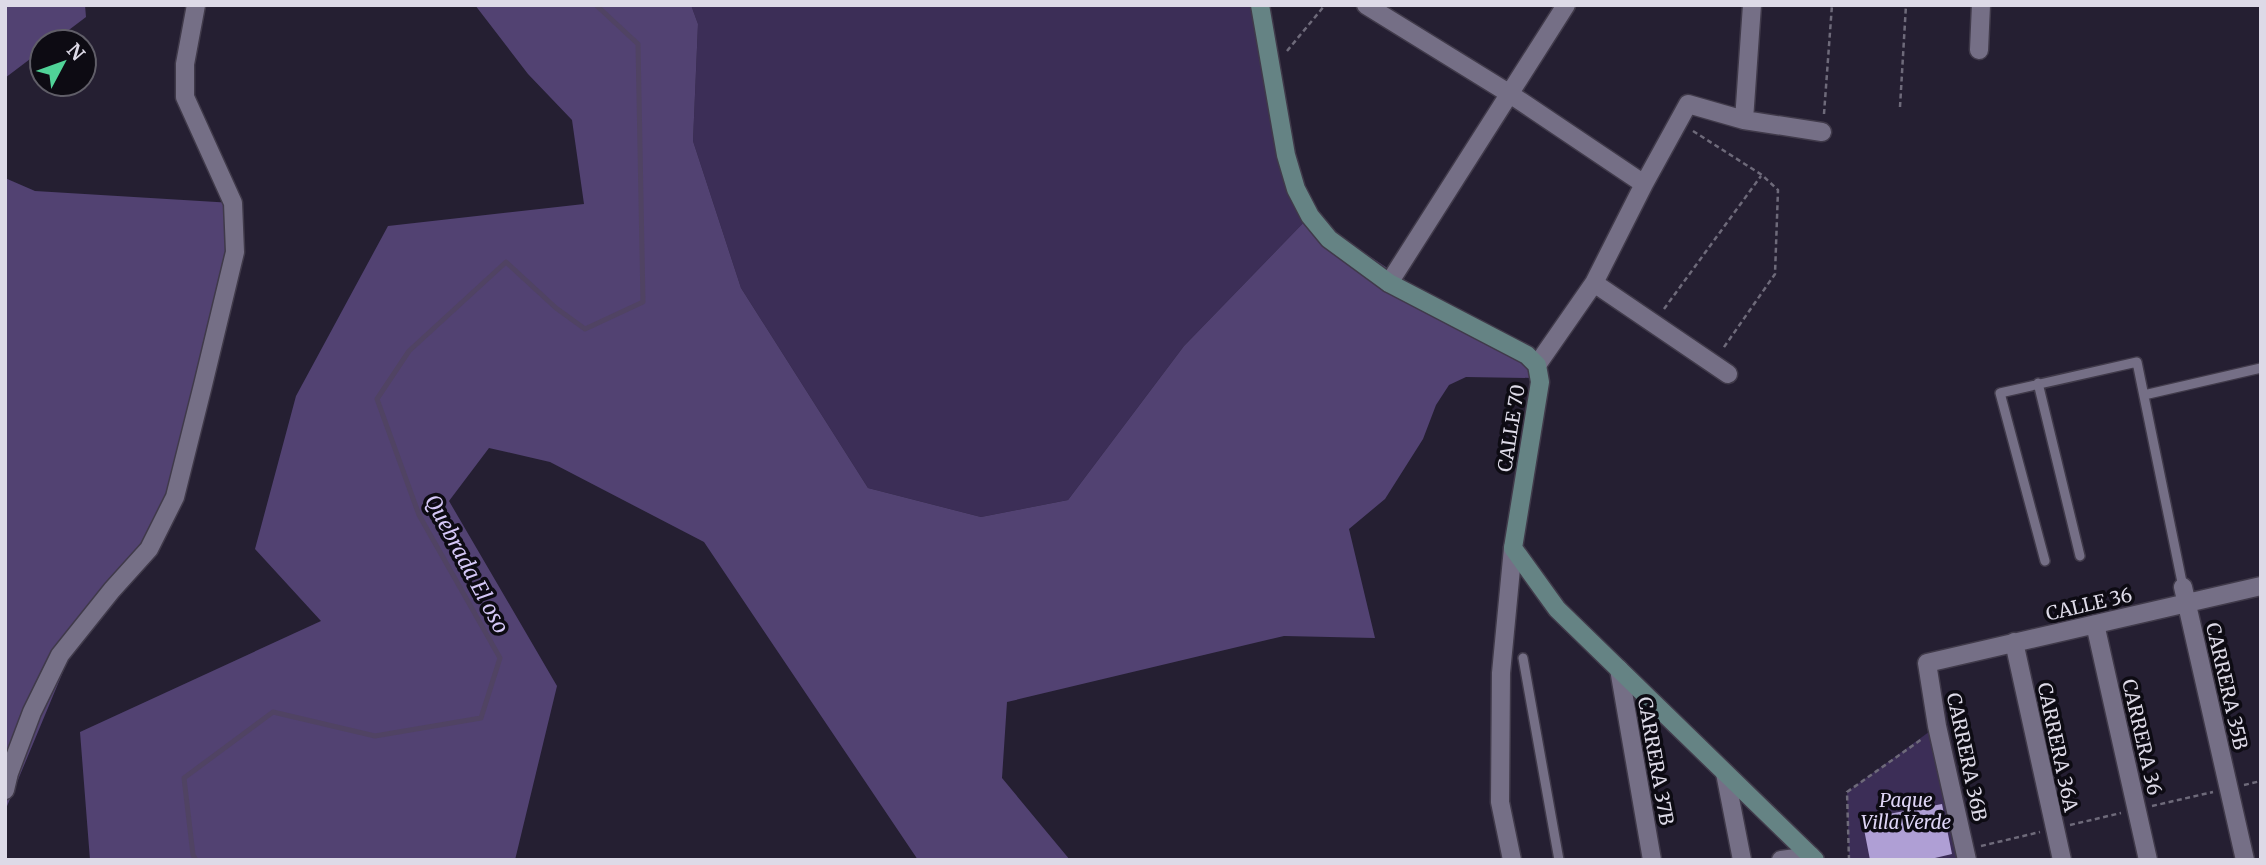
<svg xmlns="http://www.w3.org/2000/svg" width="2266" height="865" font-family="Merriweather,serif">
  <rect width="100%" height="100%" fill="#251f32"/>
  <path fill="#3c2e57" d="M691,5H1259L1275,94L1310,216L1184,346L1068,500L981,517L868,488L741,288L693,141L698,24Z
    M1937,726L1967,860H1849L1847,792Z"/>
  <path fill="#524272" d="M5,5H85L86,17L53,42H42V50L5,78Z
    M475,5H691L698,24L693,141L741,288L868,488L981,517L1068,500L1184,346L1310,216L1475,327L1527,355L1534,378L1466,377L1449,385L1436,405L1423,439L1385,499L1349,529L1375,638L1284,636L1007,702L1002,778L1070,860H918L704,542L550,462L489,448L449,501L557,686L515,860H90L80,732L321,621L255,549L296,396L388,226L584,204L572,120L528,74Z
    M5,178L35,191L233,203L223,295L196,416L149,549L80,631L5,811Z"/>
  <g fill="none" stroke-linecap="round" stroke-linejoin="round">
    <path stroke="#504363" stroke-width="5" d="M196,860L193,855L184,778L273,712L375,736L481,718L500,658L419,515L377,399L409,351L506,262L556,308L585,329L643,302L638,44L596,5"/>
  </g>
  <path fill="#af9fd5" d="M1942,804L1952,854L1935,858L1936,860H1870L1862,819Z"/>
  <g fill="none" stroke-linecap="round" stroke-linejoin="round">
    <defs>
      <path id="lane" d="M2038,383L2080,556
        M2144,395L2261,368
        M2045,561L2000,393L2137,362L2183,587
        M1523,658L1559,860"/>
      <path id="street" d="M1366,5L1510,94L1644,184
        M1979,50L1981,5
        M1744,120L1752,5
        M1389,283L1566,5
        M1594,283L1728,374
        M1537,365L1594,283L1644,184L1688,104L1744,120L1822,132
        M2183,587L2245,860
        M2095,624L2148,860
        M2014,642L2062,860
        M1619,669L1652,860
        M1725,773L1742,860
        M5,790L9,773L32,712L60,655L112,590L149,549L175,497L203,385L235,252L233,203L185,97V64L196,5
        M1512,860L1500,802L1501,673L1513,548
        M1781,860L1811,856
        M1967,860L1937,726L1927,663L2261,586"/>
      <path id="secondary" d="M1260,5L1286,155L1296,189L1310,216L1329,239L1389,283L1527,355L1537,365L1540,382L1513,548L1557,609L1815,860"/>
    </defs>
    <use href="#lane" stroke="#403a4a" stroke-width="12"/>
    <use href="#street" stroke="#403a4a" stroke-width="21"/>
    <use href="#secondary" stroke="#403a4a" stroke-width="21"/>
    <path stroke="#6e6a7a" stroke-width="2.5" stroke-dasharray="5 3.5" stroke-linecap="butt" d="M1287,51L1325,5
      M1900,107L1906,5
      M1824,114L1832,5
      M1693,131L1762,175L1778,190L1775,274L1722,350
      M1664,309L1761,176
      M2244,785L2261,781
      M2152,806L2213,792
      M2070,825L2121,813
      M1981,846L2040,832
      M1849,860L1847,792L1922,739"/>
    <use href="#lane" stroke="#756f86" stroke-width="9"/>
    <use href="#street" stroke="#756f86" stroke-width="18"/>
    <use href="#secondary" stroke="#658384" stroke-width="18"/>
  </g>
  <g text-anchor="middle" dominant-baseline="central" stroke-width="7" stroke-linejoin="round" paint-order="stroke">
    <g font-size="19" fill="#dddae7" stroke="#0d0b13">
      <text transform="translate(1511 428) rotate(-81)">CALLE 70</text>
      <text transform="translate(2089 604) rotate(-13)">CALLE 36</text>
      <text transform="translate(2227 686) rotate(77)">CARRERA 35B</text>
      <text transform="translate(2142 737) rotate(77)">CARRERA 36</text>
      <text transform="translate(2058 747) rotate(78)">CARRERA 36A</text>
      <text transform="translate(1967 757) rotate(78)">CARRERA 36B</text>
      <text transform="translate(1656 761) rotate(80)">CARRERA 37B</text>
    </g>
    <g font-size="19" font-style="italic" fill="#ded5f5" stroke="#0d0b13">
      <text x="1906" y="800">Paque<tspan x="1906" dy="22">Villa Verde</tspan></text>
    </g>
    <g font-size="21" font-style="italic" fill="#d5c8f7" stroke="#0d0b13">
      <text transform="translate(467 564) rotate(62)">Quebrada El oso</text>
    </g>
  </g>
  <rect width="2266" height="865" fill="none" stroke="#dddae7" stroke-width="14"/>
  <g transform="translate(63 63) rotate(49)"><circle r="33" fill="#0d0b13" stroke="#605e68" stroke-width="2"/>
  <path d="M0-5L12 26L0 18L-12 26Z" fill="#50d398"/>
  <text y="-10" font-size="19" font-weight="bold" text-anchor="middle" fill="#dddae7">N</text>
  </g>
</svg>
